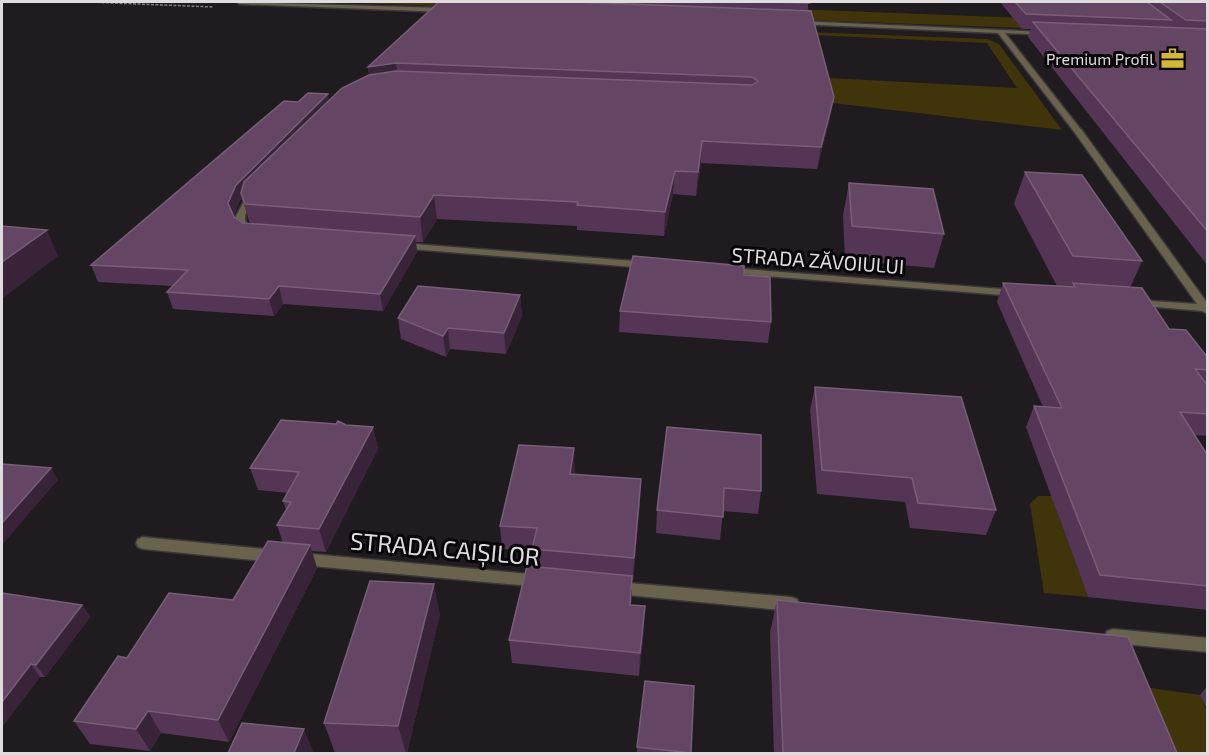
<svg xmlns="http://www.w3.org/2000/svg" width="1209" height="755" font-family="'Exo 2',sans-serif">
  <rect width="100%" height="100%" fill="#1f1b1f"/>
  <path fill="#40350a" d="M332,2H611L1130,22L1107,2H1125L1151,25L1132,32Z
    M442,18L987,39L999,44L1062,130L807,100L810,77L1017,88L987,43Z
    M1038,496H1055L1059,518L1088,597L1044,593L1030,504Z
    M1130,685L1200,695L1207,711V753H1154Z"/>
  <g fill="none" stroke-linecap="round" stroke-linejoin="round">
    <defs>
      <path id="lane" d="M237,2L445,8L448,10L445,12L239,4Z
        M798,21L1046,32L1044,35L1005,33L1082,131L1075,133L998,33L796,24Z
        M255,190L259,193C248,208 238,216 252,233L247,236L238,228L235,218L244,201Z"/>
      <path id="street" d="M1075,129H1081L1208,304V314L1202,311L1133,305L1132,303L1137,300L1197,304L1075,133Z
        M401,243L647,262L652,265L647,268L398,248L396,246Z
        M730,268L1015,290L1020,293L1015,296L726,273L725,271Z
        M143,537L275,550L280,552L283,556L280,560L275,562L143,549L138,547L136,543L138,539Z
        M301,553L540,575L546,577L548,581L546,585L540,587L301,565L296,563L293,559L296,555Z
        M617,582L791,597L797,599L799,604L797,609L791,611L617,594L611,593L609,588L611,583Z
        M1113,629L1208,638V652L1113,643L1107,641L1105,636L1107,631Z"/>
    </defs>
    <use href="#lane" stroke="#3a363a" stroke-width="3"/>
    <use href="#street" stroke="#3a363a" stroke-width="3"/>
    <path stroke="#817d80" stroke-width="1.5" stroke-dasharray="3 1.5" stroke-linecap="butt" d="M88,2L213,7"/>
    <use href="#lane" fill="#69634d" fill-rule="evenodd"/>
    <use href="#street" fill="#69634d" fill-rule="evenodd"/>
  </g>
  <path fill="#553555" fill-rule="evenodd" d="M439,2H808V11L830,118L817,169L701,163L696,196L673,194L664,236L577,230V226L437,219L423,242H416L417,252L383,311L283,304L274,316L173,309L167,292L172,286L98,282L91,265L298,102L329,100L369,75L368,67ZM242,199L248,217L250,224L243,223L234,216L240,200Z
    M1000,2H1208V266L1028,37L1031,29H1022Z
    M1025,172L1142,261L1130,288L1169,329L1208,358V436L1194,435L1208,456V610L1088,597L1026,427L1034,406L1043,407L997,302L1003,283L1057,286L1014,204Z
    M849,183L944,234L934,268L845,260L843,215Z
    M744,275L771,322L768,343L619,332L620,311Z
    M520,295L522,316L506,354L450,349L446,357L401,339L398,318Z
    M815,387L996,510L986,535L910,528L905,502L817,494L810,410Z
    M346,425L373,427L378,449L326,552L312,551L317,568L229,742L161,733L150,751L90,744L74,721L127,658L233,600L283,543L277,525L286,510L283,501L288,493L258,490L250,468Z
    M667,427L761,491L758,514L723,511L720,540L656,533L657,510Z
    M574,448V475L640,501L633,581H632L631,605L644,629L639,676L512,663L509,640L533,566L532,551L502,549L500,526Z
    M2,593L82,605L90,617L45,677H40L2,727Z
    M777,600L1177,753H774L770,633Z
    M440,614L407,753H335L324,723Z
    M1208,685V711L1200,695Z
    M637,747L691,753H637Z"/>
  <path fill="#392339" d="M396,63L399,83L371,87L368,67Z
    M328,94L330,108L241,193L242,199L240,200L233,219L228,203L236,185Z
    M834,97L830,118L817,169L821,147Z
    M702,141L701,163L696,196L698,172Z
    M675,171L673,194L664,236L665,212Z
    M434,195L437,219L423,242L420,217Z
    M47,230L58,256L2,299V262Z
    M415,236L417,252L383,311L380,294Z
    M279,286L283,304L274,316L269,299Z
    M520,295L522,316L506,354L504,333Z
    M448,328L450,349L446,357L443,336Z
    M373,427L378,449L326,552L319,529Z
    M574,448L575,471L571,497L570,474Z
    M51,468L58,480L2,545V523Z
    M641,479L640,501L633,581L634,558Z
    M310,545L317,568L229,742L218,720Z
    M632,576V599L629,628L630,605Z
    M434,584L440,614L407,753H406L398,726Z
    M82,605L90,617L45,677L36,665Z
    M645,606L644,629L639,676L640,653Z
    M31,664L40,677L2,727V702Z
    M148,711L161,733L150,751L136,729Z
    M304,729L313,751L312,753H294Z"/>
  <path fill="#644664" stroke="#775e77" stroke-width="1.5" d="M439,2H577L811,11L834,97L821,147L702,141L698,172L675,171L665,212L577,205L578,202L434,195L420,217L245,204L241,193L244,182L342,88L369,75L396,71L752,85L758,81L752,77L396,63L368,67Z
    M766,2H808L809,3Z
    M1015,2H1147L1171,20L1026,14Z
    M1160,2H1208V21L1186,20Z
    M1033,22L1208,29V232Z
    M308,93L328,94L236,185L228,203L234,217L243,223L415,236L380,294L279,286L269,299L167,292L188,270L91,265L284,101L298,102Z
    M1025,172L1082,175L1142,261L1073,256Z
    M849,183L933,189L944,234L852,226Z
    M2,226L47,230L2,262Z
    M633,256L744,266V275L770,277L771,322L620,311Z
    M1003,283L1075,287L1073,283L1142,288L1169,329L1186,330L1208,358V370L1195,369L1208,386V414L1180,412L1208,456V586L1100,575L1034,406L1062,408Z
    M418,286L520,295L504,333L448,328L443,336L398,318Z
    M815,387L961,397L996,510L918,503L912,478L822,470Z
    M281,420L336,424L338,421L346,425L373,427L319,529L277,525L291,502L283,501L299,472L250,468Z
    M667,427L761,435V491L724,488L723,517L657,510Z
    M519,445L574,448L570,474L641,479L634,558L532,549L537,528L500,526Z
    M2,464L51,468L2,523Z
    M268,541L310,545L218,720L148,711L136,729L74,721L118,656L127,658L169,593L233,600Z
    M527,566L632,576L630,605L645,606L640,653L509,640Z
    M370,581L434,584L398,726L324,723Z
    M2,593L82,605L36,665L31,664L2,702Z
    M777,600L1128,637L1177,753H783Z
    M645,681L694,686L691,753L637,747Z
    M242,723L304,729L294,753H228Z"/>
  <defs>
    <symbol id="office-bare" viewBox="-9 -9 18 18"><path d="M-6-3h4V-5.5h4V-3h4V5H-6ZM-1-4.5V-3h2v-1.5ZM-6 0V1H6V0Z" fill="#d4b635" stroke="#080608" stroke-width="2.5" paint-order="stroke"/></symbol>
  </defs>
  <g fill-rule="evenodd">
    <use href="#office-bare" x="1156" y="42" width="33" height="33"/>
  </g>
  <g text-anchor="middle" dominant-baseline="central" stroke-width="6" stroke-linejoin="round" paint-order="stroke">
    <g font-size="16" fill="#dfdbde" stroke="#080608" text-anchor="end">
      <text x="1154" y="58">Premium Profil</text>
    </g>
    <g font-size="20" fill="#dfdbde" stroke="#080608">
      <text transform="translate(818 260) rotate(4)">STRADA ZĂVOIULUI</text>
    </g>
    <g font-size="24" fill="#dfdbde" stroke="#080608">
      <text transform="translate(445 548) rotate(5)">STRADA CAIȘILOR</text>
    </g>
  </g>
  <rect width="1209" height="755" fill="none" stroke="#dfdbde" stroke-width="6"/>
</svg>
